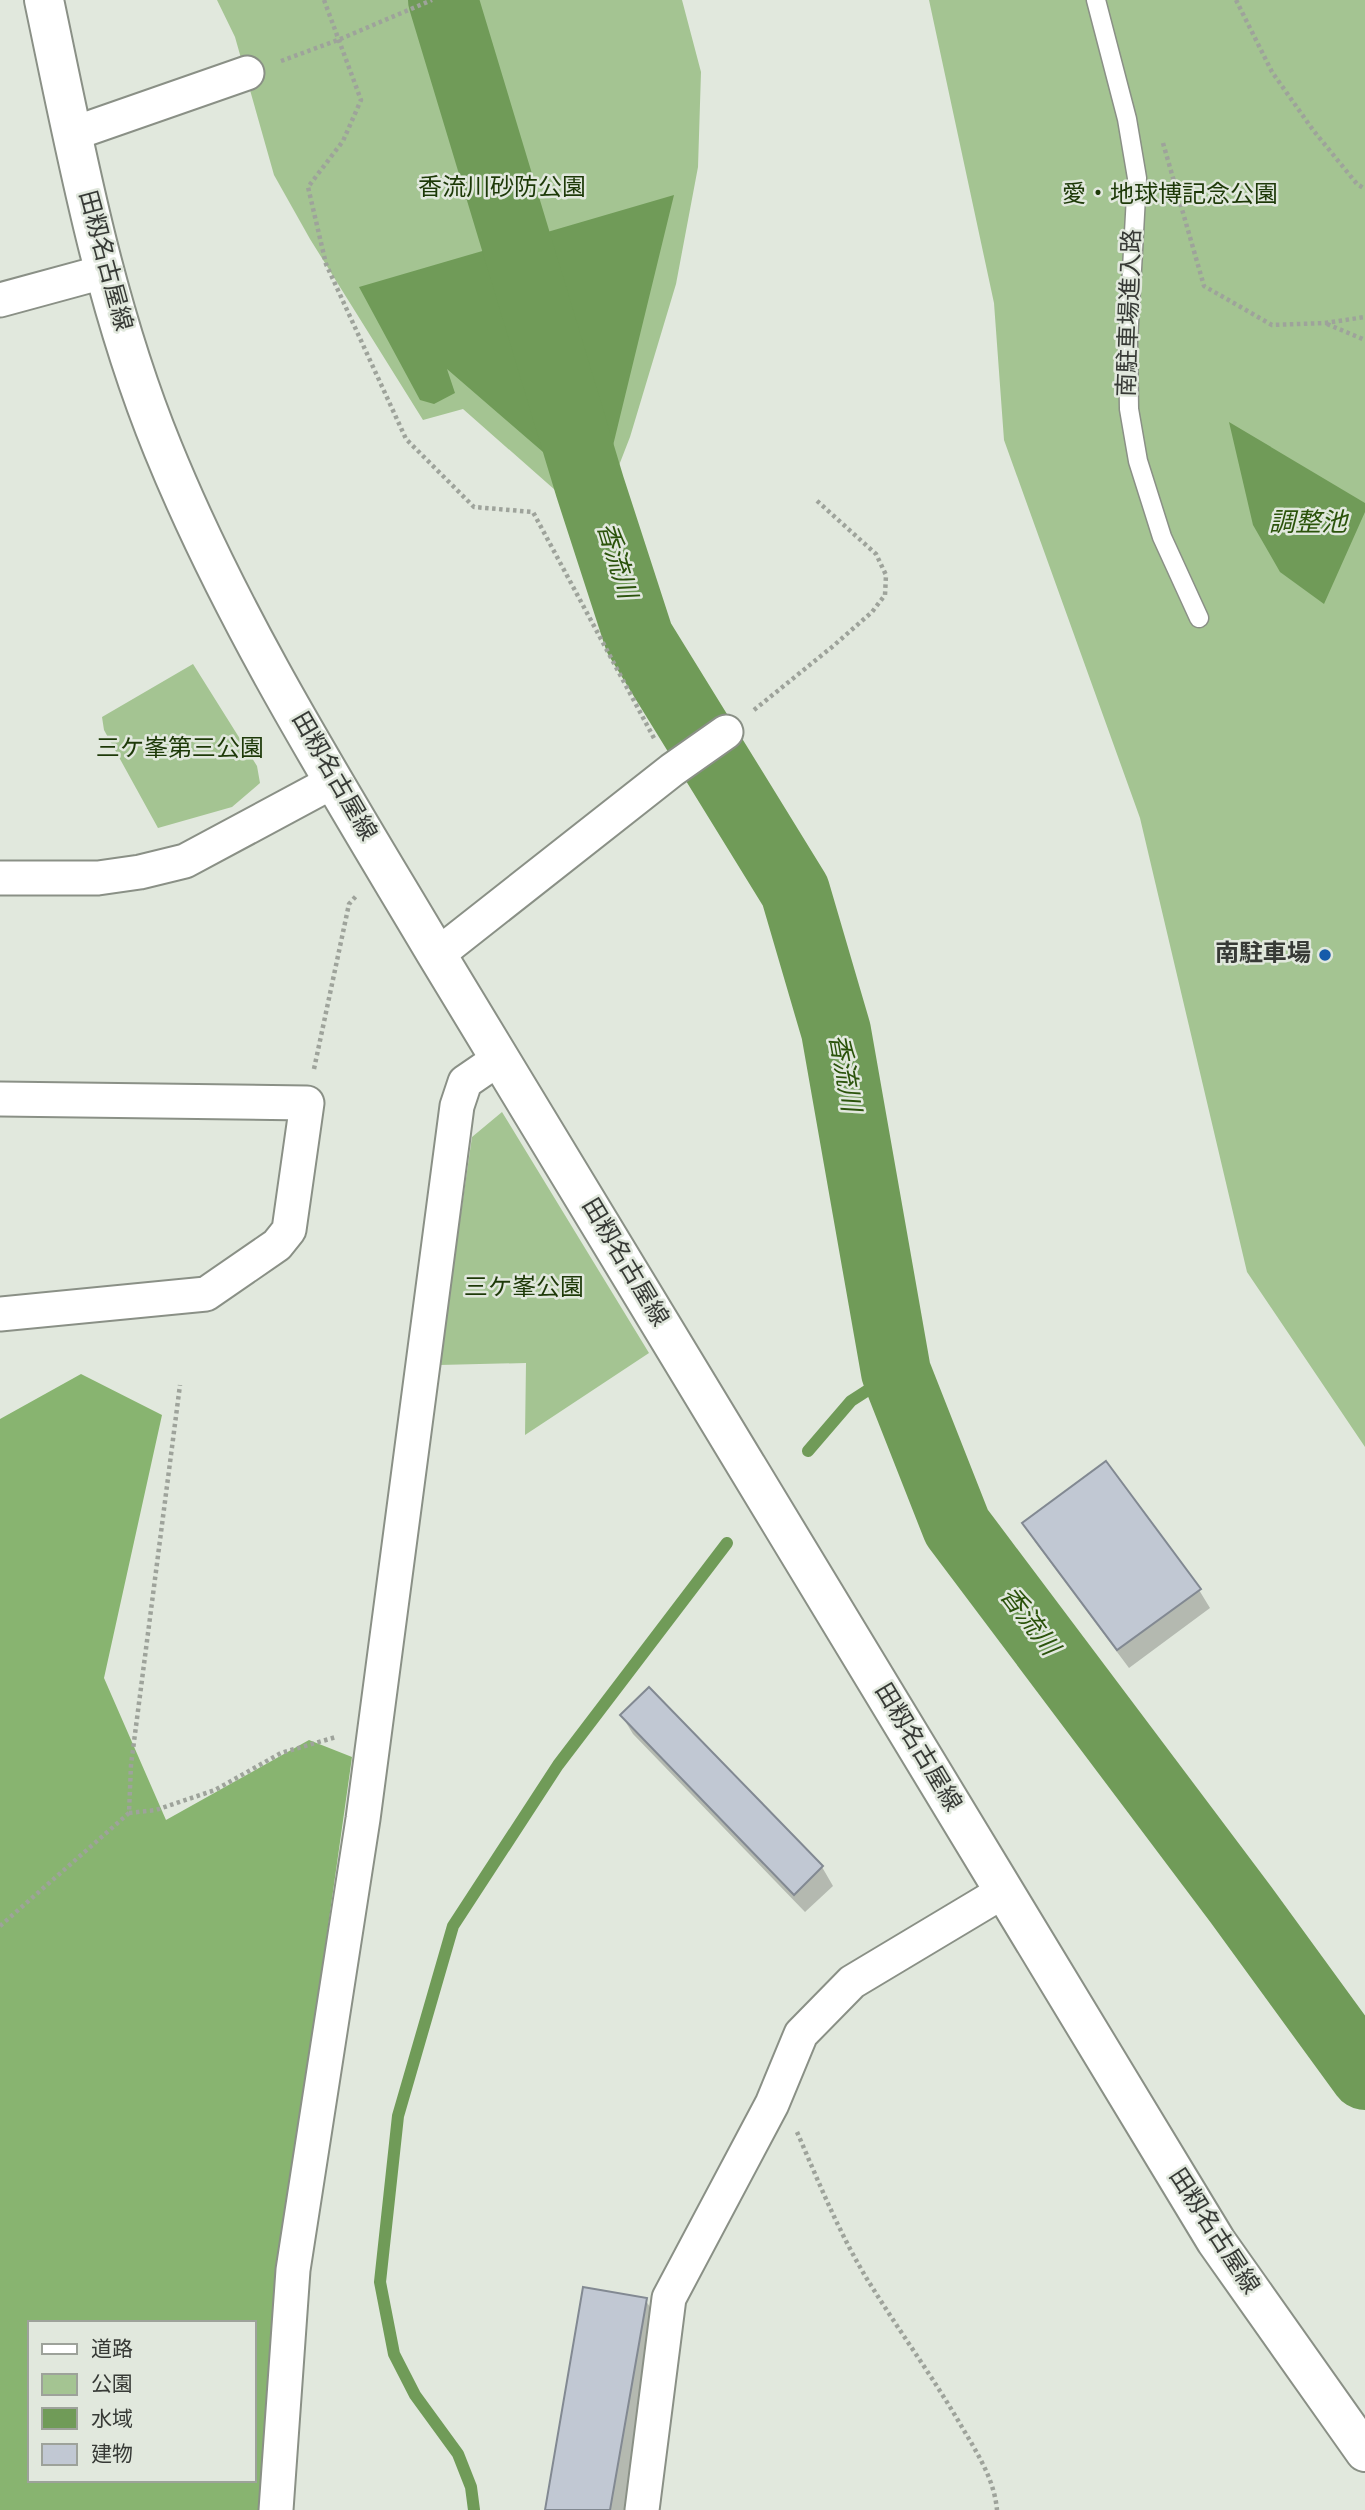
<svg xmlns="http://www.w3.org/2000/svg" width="1365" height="2510" font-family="Overpass,'Noto Sans JP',sans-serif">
  <rect width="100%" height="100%" fill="#e1e8dd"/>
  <path fill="#a4c492" d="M217,0H682L701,72L698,167L676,284L630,437L616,473L555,490L463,409L423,420L310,239L274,175L235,37Z
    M929,0H1365V1447L1247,1272L1140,818L1004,440L994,303Z
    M193,664L257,766L260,783L232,807L158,828L104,730L102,717Z
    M502,1112L649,1353L525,1435L526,1363L439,1365L472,1137Z"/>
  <path fill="#88b470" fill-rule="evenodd" d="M81,1374L162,1415L104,1678L166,1820L309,1740L352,1757L279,2274L261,2510H0V1419ZM30,2323H254V2480H30Z"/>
  <path fill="#709b58" d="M674,195L609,462L565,471L447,369L455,393L434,404L420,400L359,287Z
    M1229,422L1365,503V512L1324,604L1280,572L1253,525Z"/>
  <path fill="#0003" d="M1024,1523L1199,1590L1210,1608L1129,1668L1035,1542Z
    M649,1689L822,1867L833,1886L805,1912L633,1734L622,1716Z
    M645,2299L660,2324L628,2510H547Z"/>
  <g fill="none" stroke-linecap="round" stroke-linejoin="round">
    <path stroke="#709b58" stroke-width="12" d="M808,1451L851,1401L896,1372
      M474,2510L471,2487L458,2454L415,2395L394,2354L380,2282L398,2116L453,1926L558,1765L727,1543"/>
    <path stroke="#709b58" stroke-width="70" d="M443,0L590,487L639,638L795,891L836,1031L896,1372L957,1527L1239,1902L1365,2075"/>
  </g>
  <path fill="#c1c8d3" stroke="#828992" stroke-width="2" d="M1106,1461L1201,1589L1117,1650L1022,1523Z
    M649,1687L823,1866L794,1895L620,1715Z
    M583,2287L647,2298L610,2510H545Z"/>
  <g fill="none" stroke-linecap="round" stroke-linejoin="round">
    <defs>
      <path id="lane" d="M1096,0L1127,119L1137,178L1128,342L1129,409L1138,461L1162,537L1199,618"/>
      <path id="street" d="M72,134L247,73
        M0,300L103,272
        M0,878H98L140,872L185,861L334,781
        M437,955L672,770L726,732
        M0,1099L307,1103L289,1230L277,1245L206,1294L0,1314
        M276,2510L293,2270L363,1819L457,1106L465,1082L500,1058
        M642,2510L669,2298L772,2104L801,2034L852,1982L1004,1891"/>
      <path id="secondary" d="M44,0C76,152 104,305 163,449C235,626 339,790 437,955L1216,2241L1365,2452"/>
    </defs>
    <use href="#lane" stroke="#8a9086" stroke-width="21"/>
    <use href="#street" stroke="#8a9086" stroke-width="37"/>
    <use href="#secondary" stroke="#8a9086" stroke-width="42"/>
    <path stroke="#9ea39b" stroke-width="4.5" stroke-dasharray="3.5 3.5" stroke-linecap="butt" d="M324,0L361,100L343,141L308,187L326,264L406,439L474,507L533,512L655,740
      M1236,0L1272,72L1313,130L1357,184L1365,189
      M281,61L338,40L432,0
      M1163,143L1204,286L1272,325L1325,323L1365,317
      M1327,324L1365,340
      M754,710L832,647L872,612L885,595L886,575L876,554L815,499
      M314,1069L349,904L357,895
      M129,1813L156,1810L215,1790L281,1753L336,1737
      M0,1926L129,1813L131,1765L180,1385
      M797,2132C820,2185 841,2238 872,2287C900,2332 932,2376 959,2422C975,2450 994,2477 997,2510"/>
    <use href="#lane" stroke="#fff" stroke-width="18"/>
    <use href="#street" stroke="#fff" stroke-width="33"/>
    <use href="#secondary" stroke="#fff" stroke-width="38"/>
  </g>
  <circle fill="#155baa" stroke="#e1e8dd" stroke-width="2.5" cx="1325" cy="955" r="7"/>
  <g text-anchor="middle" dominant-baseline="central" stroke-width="5" stroke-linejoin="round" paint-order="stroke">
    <g font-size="24" fill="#1d3908" stroke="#e1e8dd">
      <text x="502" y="189">香流川砂防公園</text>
      <text x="1170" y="196">愛・地球博記念公園</text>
      <text x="180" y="750">三ケ峯第三公園</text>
      <text x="524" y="1289">三ケ峯公園</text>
    </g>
    <g font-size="24" fill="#373a36" stroke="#e1e8dd">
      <text transform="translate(104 261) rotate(75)">田籾名古屋線</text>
      <text transform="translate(1131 313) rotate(-88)">南駐車場進入路</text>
      <text transform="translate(333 777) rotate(60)">田籾名古屋線</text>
      <text transform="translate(624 1263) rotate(59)">田籾名古屋線</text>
      <text transform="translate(917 1748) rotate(59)">田籾名古屋線</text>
      <text transform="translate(1213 2232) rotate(57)">田籾名古屋線</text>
    </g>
    <g font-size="24" font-weight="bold" fill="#373a36" stroke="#e1e8dd" text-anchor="end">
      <text x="1311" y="955">南駐車場</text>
    </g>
    <g font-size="26" font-style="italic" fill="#2b530b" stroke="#e1e8dd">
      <text x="1308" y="524">調整池</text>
      <text transform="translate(615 561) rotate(73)">香流川</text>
      <text transform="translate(843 1073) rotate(80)">香流川</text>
      <text transform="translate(1028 1622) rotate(53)">香流川</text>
    </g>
  </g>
  <rect x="28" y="2321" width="228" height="161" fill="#e1e8dd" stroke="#9da29a" stroke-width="2"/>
  <rect x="42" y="2344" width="35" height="10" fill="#ffffff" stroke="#9da29a" stroke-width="2"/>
  <text x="91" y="2356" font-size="21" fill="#373a36">道路</text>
  <rect x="42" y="2374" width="35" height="21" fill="#a4c492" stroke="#9da29a" stroke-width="2"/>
  <text x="91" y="2391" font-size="21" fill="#373a36">公園</text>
  <rect x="42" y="2408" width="35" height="21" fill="#709b58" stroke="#9da29a" stroke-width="2"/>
  <text x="91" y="2426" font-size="21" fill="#373a36">水域</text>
  <rect x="42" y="2444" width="35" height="21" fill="#c1c8d3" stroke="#9da29a" stroke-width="2"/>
  <text x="91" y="2461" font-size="21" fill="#373a36">建物</text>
</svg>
